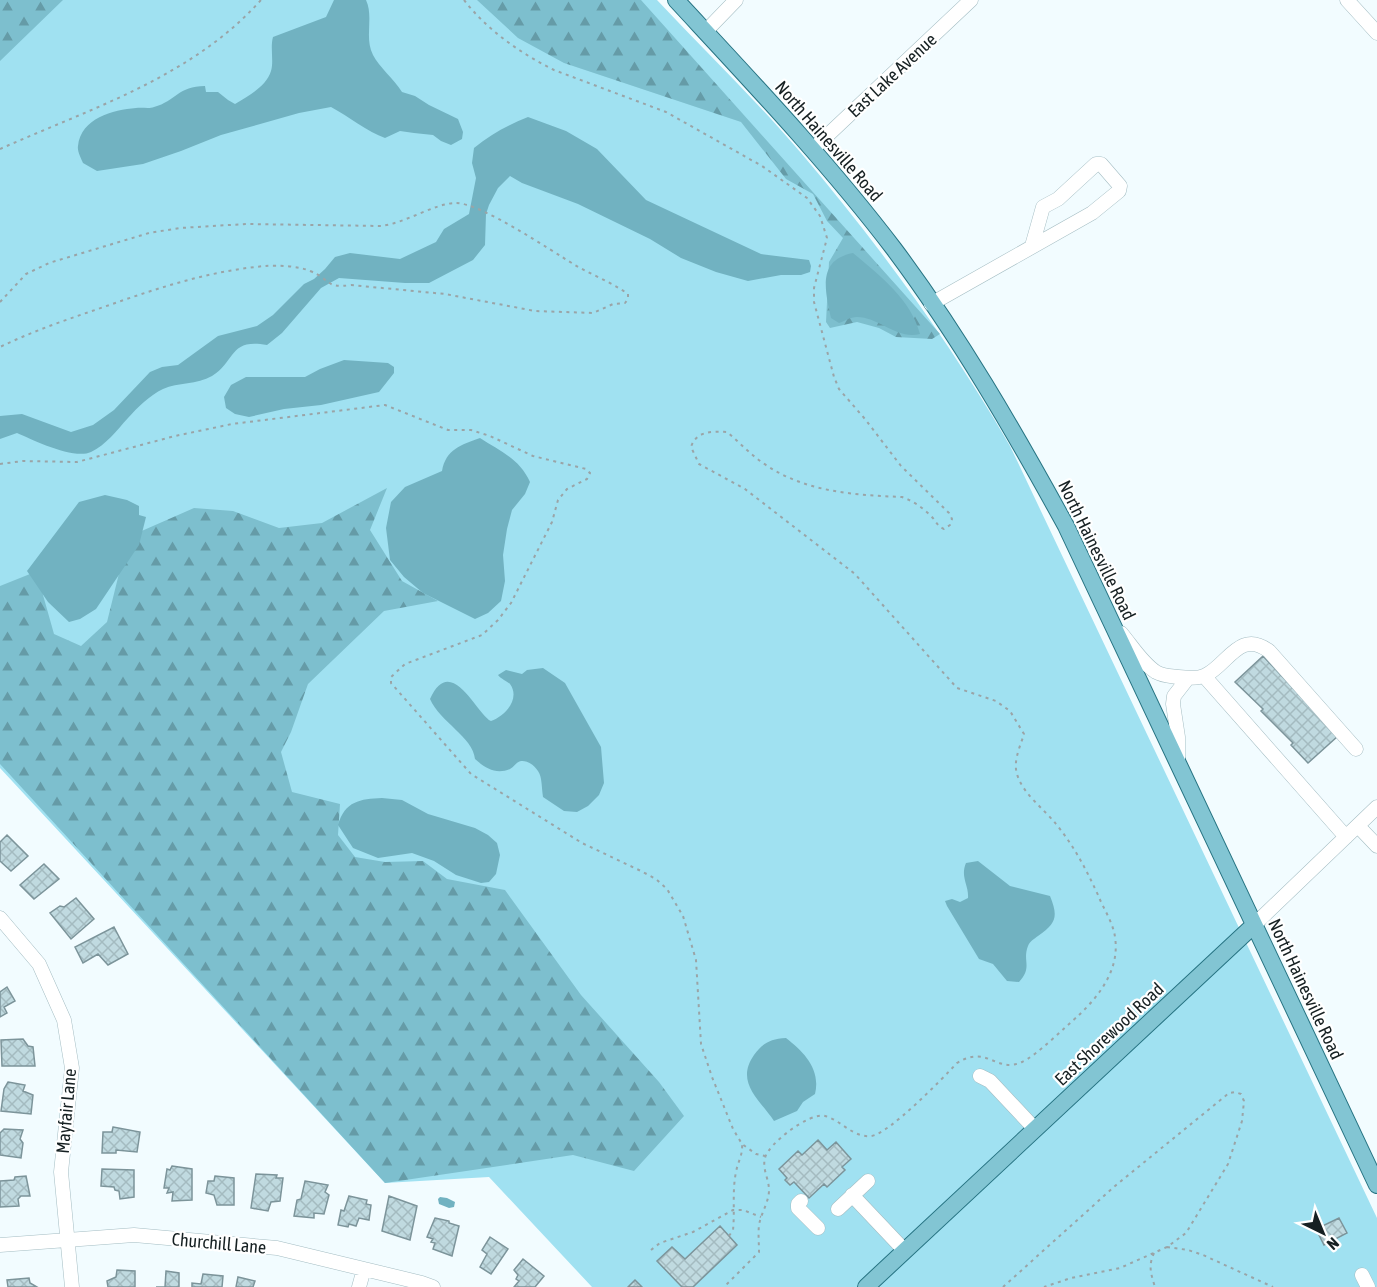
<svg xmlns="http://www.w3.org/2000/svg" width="1377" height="1287" font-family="'Asap Condensed',sans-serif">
  <defs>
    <pattern id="forest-firs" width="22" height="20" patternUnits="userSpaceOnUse" patternTransform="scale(1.5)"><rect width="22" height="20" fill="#7dbfce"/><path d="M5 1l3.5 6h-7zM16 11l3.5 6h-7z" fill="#659ba7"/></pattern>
    <pattern id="building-cross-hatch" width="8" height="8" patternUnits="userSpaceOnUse" patternTransform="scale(1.5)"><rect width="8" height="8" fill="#c0dae0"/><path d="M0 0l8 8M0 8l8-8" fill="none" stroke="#a4bbc0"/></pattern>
  </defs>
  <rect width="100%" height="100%" fill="#f2fcff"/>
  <path fill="#a0e1f1" d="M0,0H657C705,51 756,100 801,153C879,245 950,342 1010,446L1377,1218V1287H592L489,1177L385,1183L0,768Z"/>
  <path fill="url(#forest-firs)" d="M0,0H63L0,61Z
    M477,0H641L940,334L932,339L896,337L879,328L857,322L830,328L826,322L829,262L843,238L827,221L813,194L786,179L741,122L564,63L518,38Z
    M387,488L370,530L402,581L438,601L384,611L308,684L291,732L281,752L292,792L340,804L338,835L355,857L385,862L423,861L447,879L505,890L581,995L659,1082L684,1116L634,1171L573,1155L385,1183L0,764V586L40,570L43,595L54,634L81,646L107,622L128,537L194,508L233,511L279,528L322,523Z"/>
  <path fill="#71b2c1" d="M334,0H366C374,17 364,38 373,55C379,67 394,79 402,92L415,96L429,105L458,119L463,132L462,139L451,145L441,141L433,135L414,133L400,131L385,138C368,132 348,116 331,107L299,113L221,135L181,151L143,164L97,171L83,163C81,158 77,151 78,146C81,118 113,110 136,108C142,107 149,109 154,107C176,101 178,86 205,86L206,92H218L228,100L235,104C248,96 266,87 271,71C274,61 270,48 273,37L326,17Z
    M528,117L566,131L597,149L646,200L761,254L809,260L811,266L810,272L801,275H781L748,281L716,272L681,258L650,239L578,204L522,183L510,176L498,188L489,205L486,214L485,245L473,260L429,283H405L339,278L321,288L282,333L267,345C229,338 236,361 212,376C197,385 178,382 163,389C150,395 137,408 128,418C117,430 106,445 91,452C74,460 33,440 17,433L0,439V416L22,414L71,432L93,425L114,410L150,372L162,367L178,365L218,336L257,326L273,315L304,284L314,279L325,269L335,257L350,253L400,259L436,242L444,229L469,214L476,178L472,163L474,148C491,134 508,125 528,117Z
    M853,253C879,275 911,299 920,334C897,340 879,317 857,317C850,317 845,321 839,323L831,318C825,290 817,260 853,253Z
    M344,360L388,363L394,367V373L379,392L321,405L284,409L249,417L235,414L226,408L224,397L231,385L246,377H305L320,369Z
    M480,438C500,451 520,459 530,482L525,494L512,510L507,529L503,555L505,581L501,601L488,613L475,619L423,593L404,577L390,560L386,528L391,502L405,487L442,471C446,449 461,445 480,438Z
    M105,495L127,500L139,506V515L146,517L139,545L96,609L80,619L69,622L48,602L27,571L79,502Z
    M543,668L565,683L601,747L604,783L599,795L588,806L577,812L564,811L543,797C542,791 542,785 541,779C540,770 530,760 521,761C516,762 515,766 510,769C496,775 485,768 475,759C473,737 440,722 430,699C451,652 477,715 491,721C504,717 521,699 510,684C507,681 501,679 498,675L506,670L522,674L527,670Z
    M382,798L402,800L428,814L475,828L488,835L497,843L500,855L496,874L489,882L481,883L456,875L434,861L412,853L378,858L353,848L338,825C345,801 360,799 382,798Z
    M978,861L1010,886L1050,896C1058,916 1057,923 1038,936C1034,939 1030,941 1028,946C1022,961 1033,967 1019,982L1007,981L993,964L979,959L947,906L945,901L952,899L960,902L968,898C969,885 960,877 966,863Z
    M786,1038C804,1052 821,1069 815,1094L803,1102L797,1111L774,1121C759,1099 735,1082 754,1055C763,1043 770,1039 786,1038Z
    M440,1197L447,1198L455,1202L454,1207L449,1208L439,1204L438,1199Z"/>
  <path fill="url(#building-cross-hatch)" stroke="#7c949a" stroke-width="1.5" d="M1263,656L1338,736L1308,763L1291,745L1293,743L1261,711L1263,709L1235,682Z
    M7,835L28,856L11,871L0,861V842Z
    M44,864L59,879L34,899L20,885Z
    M76,898L94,919L71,939L50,913L60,906L64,907Z
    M114,927L128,954L108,965L98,954L83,963L75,947Z
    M7,987L15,1001L4,1007L7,1013L0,1017V992Z
    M23,1039L28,1046L33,1047L35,1066H2L1,1040Z
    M8,1082L25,1085L23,1091L33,1095L31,1114L1,1111L4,1089Z
    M113,1127L140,1132L137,1152L116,1150V1153H102L103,1132H112Z
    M4,1129L23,1130L20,1139L23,1143L21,1158L0,1155V1133Z
    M818,1140L827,1150L836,1142L851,1159L842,1167L845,1170L827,1187L824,1184L809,1198L794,1182L790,1185L785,1180L787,1178L779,1169L798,1151L802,1155Z
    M172,1166L192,1169V1200L172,1201L173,1192L167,1193L169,1188H164L167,1169L170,1170Z
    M102,1169L134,1170V1197L120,1199L119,1191L115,1190L114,1187L101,1186Z
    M256,1174L277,1175L276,1178H283L280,1201L271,1202L268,1211L251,1208Z
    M26,1176L30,1196H21L18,1199L19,1206L0,1207V1181L14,1180L15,1177Z
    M215,1176L234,1178V1205H217L214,1195L206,1193L208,1181H214Z
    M305,1181L328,1185L325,1192L329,1195L324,1214L314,1213V1218L294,1216L297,1200L301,1199Z
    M349,1196L367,1200L366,1204L371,1205L369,1220L359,1218L356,1226L349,1224L348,1227L338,1225L341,1210L344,1211Z
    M389,1196L417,1206L410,1240L382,1231Z
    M435,1218L449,1221V1223L459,1226L452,1256L433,1249L435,1243L431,1242L433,1239L427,1237Z
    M1339,1218L1347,1233L1324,1245L1316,1229Z
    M720,1226L737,1245L693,1287H682L657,1261L672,1247L685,1259Z
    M490,1237L508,1249L491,1274L480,1267L487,1254L482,1250Z
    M523,1259L544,1276L535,1287H514L519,1281L516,1279L518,1275L514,1270Z
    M117,1270L135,1271V1287H108L107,1281L116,1277Z
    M166,1271L179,1273V1287H156H165Z
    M203,1274L223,1276L222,1287H192V1283L201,1284Z
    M238,1277L255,1281L253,1287H236Z
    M29,1278L30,1283L37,1287H8L7,1280Z
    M635,1280L642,1287H628Z"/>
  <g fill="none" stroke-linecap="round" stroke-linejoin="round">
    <defs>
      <path id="minor" d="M1347,0L1377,33
        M705,32L736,0
        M813,149L971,0
        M931,304L1092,213L1119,191L1120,186L1101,164H1096L1058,199L1043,207L1032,246
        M1121,633C1132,646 1142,663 1156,672C1163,676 1170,676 1178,677C1187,678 1199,679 1206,675C1228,664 1240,629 1269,651L1356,749
        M1205,677L1346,837
        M1178,760V737L1173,704L1174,696L1188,678
        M1358,826L1377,846
        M0,918L39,964L64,1020L72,1068L61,1172L72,1287
        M1254,925L1377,807
        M980,1076L990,1081L1035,1129
        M852,1195L905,1251
        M801,1201L798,1204V1208L818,1228
        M838,1209L868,1181
        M0,1245L134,1235L277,1248L422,1283L433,1287
        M1362,1275L1368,1287
        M359,1287L364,1269"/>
      <path id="major" d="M676,0C751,81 827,161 894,249C959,336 1014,431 1066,526L1377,1185
        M866,1287L1254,925"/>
    </defs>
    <use href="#minor" stroke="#a4bdc3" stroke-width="15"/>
    <use href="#major" stroke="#267382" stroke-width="18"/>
    <path stroke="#9aa4a7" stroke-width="2" stroke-dasharray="3 4.5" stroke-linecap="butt" d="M464,0C487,30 520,53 554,70L666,112L762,166L807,198L820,216L827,238L814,288V302L834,377L839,389L865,419L901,466L949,513L952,519L950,525L944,529C937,526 936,521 931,516C922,507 913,501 902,497C853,495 804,492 763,463C750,454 739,442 727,432C712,431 696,431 691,447L699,464L745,489L855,574L957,688L996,701L1010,711L1024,734C1020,747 1013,761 1017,774C1022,793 1044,809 1056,824C1074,846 1086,869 1098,895C1103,908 1113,922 1115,937C1120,969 1100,995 1078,1016C1065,1027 1036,1056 1022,1062C996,1074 988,1044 957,1063C942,1079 889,1134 871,1136C853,1138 841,1120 825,1116C809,1112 768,1144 765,1158C762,1169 769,1179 769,1190C769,1202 761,1213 759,1225C758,1234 759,1243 759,1252L724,1287
      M0,149C92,108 192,77 261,0
      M0,302L26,274L49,263L149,233L180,228L246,224L381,226C406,223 435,203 456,203C481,203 550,250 575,265C592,275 611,282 628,294V299L625,303L613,304L593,313L535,311L445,294L351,285C325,289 331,279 310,271C299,266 278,265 265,266C207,271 152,290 98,309C65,320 31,332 0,347
      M0,464L23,461L77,462L175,436L232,424L385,405L448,430H471L490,436L533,456L586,469L590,473L587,479L567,489L558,500L552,522L511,603L498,620L482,635L405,664L391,677V683L471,774L582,843L641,871L656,879L667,889L683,916L696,960L701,1044L712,1077L733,1129L742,1144L756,1154L765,1156
      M729,1236L733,1230C735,1211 732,1191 736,1172C738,1161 743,1155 742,1144
      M1167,1247L1188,1250L1203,1255L1273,1287
      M651,1250L660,1243L693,1232L733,1210H743L761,1217
      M1154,1253C1148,1266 1151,1274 1155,1287
      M1003,1287L1115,1186L1229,1093L1235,1092L1241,1094L1244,1101L1242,1121L1228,1164L1186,1233L1167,1247L1120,1268L1071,1278L1044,1287"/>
    <use href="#minor" stroke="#fff" stroke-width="14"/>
    <use href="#major" stroke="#82c5d3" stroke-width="16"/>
  </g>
  <g text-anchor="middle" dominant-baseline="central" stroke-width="4.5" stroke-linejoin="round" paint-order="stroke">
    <g font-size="18" fill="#162022" stroke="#fff">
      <text transform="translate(892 75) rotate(-43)">East Lake Avenue</text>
      <text transform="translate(829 141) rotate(49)">North Hainesville Road</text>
      <text transform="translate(1097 550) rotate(64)">North Hainesville Road</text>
      <text transform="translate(1306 989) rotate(65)">North Hainesville Road</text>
      <text transform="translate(1109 1034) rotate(-43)">East Shorewood Road</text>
      <text transform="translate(66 1111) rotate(-85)">Mayfair Lane</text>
      <text transform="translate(219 1243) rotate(5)">Churchill Lane</text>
    </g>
  </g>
  <g transform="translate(1323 1233) rotate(137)" stroke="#ffffff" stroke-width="4.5" paint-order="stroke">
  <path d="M0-4.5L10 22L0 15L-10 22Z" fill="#162022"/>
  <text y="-9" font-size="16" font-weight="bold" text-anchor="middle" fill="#162022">N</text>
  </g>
</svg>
